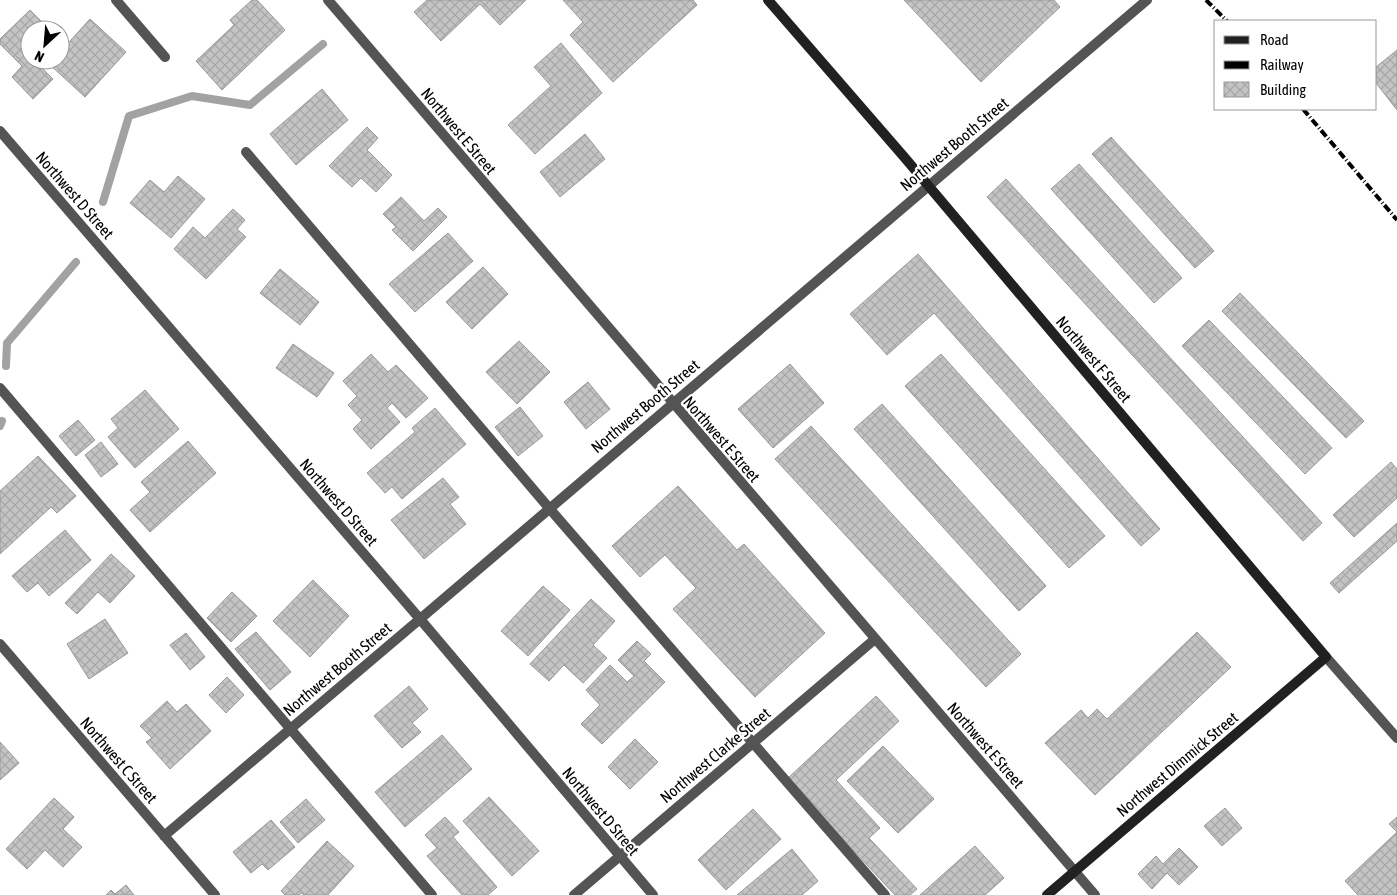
<svg xmlns="http://www.w3.org/2000/svg" width="1397" height="895" font-family="'Asap Condensed',sans-serif">
  <defs>
    <pattern id="building-cross-hatch" width="8" height="8" patternUnits="userSpaceOnUse" patternTransform="scale(1.25)"><rect width="8" height="8" fill="#c4c4c4"/><path d="M0 0l8 8M0 8l8-8" fill="none" stroke="#a7a7a7"/></pattern>
  </defs>
  <rect width="100%" height="100%" fill="#fff"/>
  <g fill="none" stroke-linecap="round" stroke-linejoin="round">
    <path stroke="#a2a2a2" stroke-width="8" d="M103,202L129,116L192,96L250,105L323,44
      M6,366L7,343L76,262
      M0,426L2,421"/>
  </g>
  <path fill="url(#building-cross-hatch)" stroke="#989898" d="M252,0H257L285,30L222,90L196,61L234,25L230,20Z
    M427,0H526L500,25L480,4L441,41L414,12Z
    M563,0H693L697,5L613,82L570,35L583,22Z
    M904,0H1054L1060,7L981,82Z
    M30,10L50,30H30V60H34L53,79L33,99L12,77L22,66L0,44V39Z
    M90,19L126,52L85,97L49,64L53,60H60V52Z
    M561,43L602,93L535,154L508,125L551,86L534,67Z
    M1397,50V110L1376,83V67Z
    M322,89L348,120L296,165L270,134Z
    M367,127L378,138L367,150L392,175L376,192L361,178L352,187L329,166Z
    M585,134L605,159L560,197L540,172Z
    M1111,137L1214,251L1195,268L1092,154Z
    M1079,164L1182,278L1154,303L1051,189Z
    M178,176L205,199L171,238L130,203L150,180L164,192Z
    M1006,179L1322,523L1303,541L987,197Z
    M401,197L424,221L438,208L447,217L413,251L392,230L396,227L383,214Z
    M233,209L245,220L237,229L246,237L206,279L174,249L193,227L205,238Z
    M448,233L473,261L415,312L389,284Z
    M918,254L1160,529L1141,546L934,313L887,355L850,314Z
    M483,267L508,294L472,329L446,302Z
    M280,269L319,302L300,325L260,293Z
    M1240,293L1364,421L1346,438L1222,311Z
    M1209,320L1332,448L1305,474L1182,346Z
    M519,341L550,372L517,404L486,372Z
    M293,344L334,373L317,397L276,368Z
    M371,354L388,372L396,365L428,398L406,418L392,403L387,408L400,422L371,449L353,429L362,420L348,405L357,396L343,381Z
    M941,354L1105,536L1069,568L905,386Z
    M790,364L824,403L773,448L738,409Z
    M588,382L610,409L586,429L564,402Z
    M145,390L179,429L135,468L108,437L118,428L111,419Z
    M882,404L1046,586L1019,611L854,429Z
    M520,407L543,436L518,456L495,427Z
    M435,408L466,444L402,499L392,487L385,493L367,473L415,432L412,428Z
    M78,420L95,440L76,456L59,436Z
    M811,426L1021,654L986,687L775,459Z
    M188,441L216,473L150,532L130,510L150,492L141,482Z
    M101,442L118,464L101,477L85,455Z
    M38,456L76,496L57,513L51,507L0,554V491Z
    M1391,462L1397,469V498L1354,537L1333,515Z
    M443,478L459,497L450,504L466,524L424,559L391,520Z
    M678,486L737,550L744,544L825,633L755,697L673,609L696,588L665,555L640,577L612,546Z
    M1397,523V541L1339,593L1330,583Z
    M65,530L91,560L49,596L38,583L27,592L12,576Z
    M111,554L135,576L110,603L98,592L77,614L65,603Z
    M313,580L349,616L310,657L273,621Z
    M543,586L570,610L528,656L501,631Z
    M232,592L257,616L231,642L207,618Z
    M591,599L615,621L593,645L607,658L583,683L564,665L549,681L530,664Z
    M105,619L128,653L89,679L67,644Z
    M256,632L291,672L270,690L235,649Z
    M1197,632L1231,667L1095,795L1045,743L1081,710L1088,718L1097,709L1107,719Z
    M186,633L205,657L190,670L170,645Z
    M637,641L651,654L644,661L665,682L602,744L581,724L600,705L586,690L610,665L627,682L634,676L618,660Z
    M227,677L244,695L226,713L209,695Z
    M409,686L428,709L412,723L421,732L402,748L374,716Z
    M876,696L899,721L836,780L880,828L869,838L917,889L910,895H895L787,779Z
    M167,701L177,712L186,704L211,731L170,769L146,742L152,738L140,726Z
    M442,735L472,769L405,827L375,792Z
    M635,739L658,762L630,789L608,767Z
    M0,742L19,763L0,780Z
    M883,746L934,799L898,833L847,781Z
    M489,797L539,851L512,876L463,821Z
    M54,798L74,817L63,829L82,847L63,867L45,850L27,869L6,849Z
    M306,799L325,820L298,843L280,822Z
    M1225,808L1242,828L1222,846L1204,826Z
    M753,809L781,839L726,890L698,860Z
    M445,817L459,832L453,837L497,887L488,895H462L427,856L437,848L425,835Z
    M1397,817V832L1389,824Z
    M271,820L295,847L268,870L262,864L251,873L233,852Z
    M1397,832V895H1358L1345,881Z
    M327,841L354,866L328,895H304L301,893L299,895H285L281,891Z
    M975,846L1004,878L985,895H920Z
    M1179,848L1198,867L1179,885L1167,873L1152,889L1138,874L1156,856L1163,864Z
    M792,849L818,881L802,895H737Z
    M126,885L134,895H106L111,890L115,894Z"/>
  <g fill="none" stroke-linecap="round" stroke-linejoin="round">
    <path stroke="#545454" stroke-width="10" d="M116,0L165,57
      M246,152L549,508L885,895
      M0,388L432,895
      M753,743L875,639"/>
    <path stroke="#545454" stroke-width="10" d="M328,0L1095,895
      M0,644L215,895
      M164,836L420,619L653,895
      M574,895L753,743"/>
    <path stroke="#545454" stroke-width="10" d="M0,131L420,619L1147,0
      M1326,657L1397,738"/>
    <path stroke="#212121" stroke-width="10" d="M768,0L905,158L1326,657L1047,895"/>
    <path stroke="#000" stroke-width="4" stroke-dasharray="8 2.5 1 2.5" stroke-linecap="butt" d="M1206,0L1227,21
      M1303,109L1397,220"/>
  </g>
  <g text-anchor="middle" dominant-baseline="central" stroke-width="4.5" stroke-linejoin="round" paint-order="stroke">
    <g font-size="16" fill="#000" stroke="#fff">
      <text transform="translate(459 131) rotate(50)">Northwest E Street</text>
      <text transform="translate(954 144) rotate(-40)">Northwest Booth Street</text>
      <text transform="translate(75 195) rotate(49)">Northwest D Street</text>
      <text transform="translate(1094 359) rotate(50)">Northwest F Street</text>
      <text transform="translate(645 406) rotate(-40)">Northwest Booth Street</text>
      <text transform="translate(722 439) rotate(49)">Northwest E Street</text>
      <text transform="translate(339 502) rotate(49)">Northwest D Street</text>
      <text transform="translate(337 669) rotate(-40)">Northwest Booth Street</text>
      <text transform="translate(986 745) rotate(49)">Northwest E Street</text>
      <text transform="translate(715 755) rotate(-40)">Northwest Clarke Street</text>
      <text transform="translate(119 760) rotate(49)">Northwest C Street</text>
      <text transform="translate(1177 764) rotate(-40)">Northwest Dimmick Street</text>
      <text transform="translate(601 811) rotate(50)">Northwest D Street</text>
    </g>
  </g>
  <rect x="1214" y="20" width="162" height="90" fill="#ffffff" stroke="#999999"/>
  <rect x="1224" y="36" width="25" height="8" fill="#212121" stroke="#999999"/>
  <text x="1260" y="45" font-size="15" fill="#000000">Road</text>
  <rect x="1224" y="61" width="25" height="8" fill="#000000" stroke="#999999"/>
  <text x="1260" y="70" font-size="15" fill="#000000">Railway</text>
  <rect x="1224" y="82" width="25" height="15" fill="url(#building-cross-hatch)" stroke="#999999"/>
  <text x="1260" y="95" font-size="15" fill="#000000">Building</text>
  <g transform="translate(45 45) rotate(206)"><circle r="24" fill="#ffffff" stroke="#999999"/>
  <path d="M0-4L9 19L0 12L-9 19Z" fill="#000000"/>
  <text y="-8" font-size="14" font-weight="bold" text-anchor="middle" fill="#000000">N</text>
  </g>
</svg>
